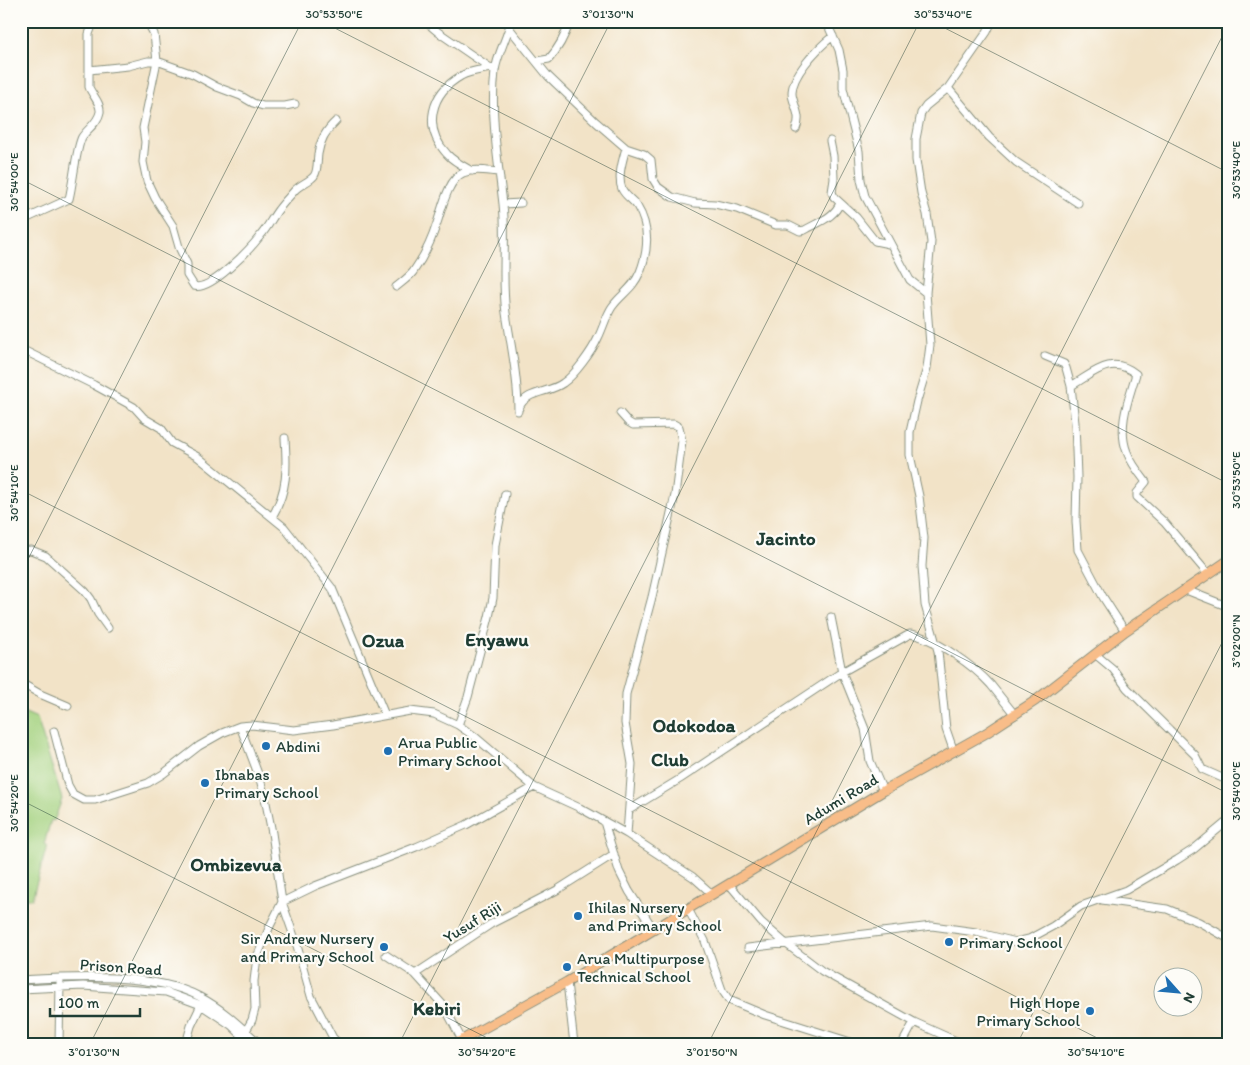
<svg xmlns="http://www.w3.org/2000/svg" width="1250" height="1065" font-family="Itim,sans-serif">
  <rect width="100%" height="100%" fill="#fdfcf7"/>
  <filter id="ink" filterUnits="userSpaceOnUse"><feTurbulence type="fractalNoise" baseFrequency=".02" numOctaves="2"/><feDisplacementMap in="SourceGraphic" scale="10" xChannelSelector="R" yChannelSelector="G"/><feConvolveMatrix kernelMatrix="1 2 1 2 8 2 1 2 1" color-interpolation-filters="sRGB"/></filter>
  <filter id="wash" filterUnits="userSpaceOnUse"><feTurbulence type="fractalNoise" baseFrequency=".0096" numOctaves="4" result="noise"/><feDisplacementMap in="SourceGraphic" scale="20" xChannelSelector="R" yChannelSelector="G"/><feGaussianBlur stdDeviation="1.12" result="paint"/><feColorMatrix in="noise" values="0 0 0 0 0 0 0 0 0 0 0 0 0 0 0 0 0 1.4 0 .05"/><feComposite in="paint" operator="in"/></filter>
  <g filter="url(#wash)">
    <rect width="100%" height="100%" fill="#f2e3c7"/>
    <path fill="#a4d280" stroke="#62885a" d="M21,711L37,718L62,799L54,821L51,820L44,844L47,846L32,899L21,896Z"/>
  </g>
  <g filter="url(#ink)">
    <g fill="none" stroke-linecap="round" stroke-linejoin="round">
      <defs>
        <path id="minor" d="M147,21L154,34L157,61L143,128L145,142L143,162L147,181L155,198L173,226L179,247L187,264V275L194,286C210,292 251,248 261,235C268,227 272,218 278,210C283,203 290,196 295,190C301,184 310,181 314,176C318,171 317,161 318,154C320,141 326,130 336,121
          M425,21L438,32L492,69
          M511,21C507,38 497,55 495,71C490,115 498,160 503,204C507,240 501,277 506,313C511,346 518,378 518,411
          M826,21L839,50L843,70V88L859,151L861,180L865,196L910,280L926,293
          M510,29L548,76L596,122L626,148L644,154L651,160L653,179L658,187L672,197L695,203L715,204L737,209L776,225H788L800,231L805,230C818,222 834,218 840,203
          M537,61L549,59C559,48 565,36 570,21
          M89,70L128,66L148,61H157L193,74L217,87L241,96L253,103L263,106H285L295,104
          M948,88L989,137L1016,162L1078,203
          M796,129C801,117 796,110 793,99C786,79 819,47 833,36
          M830,141L833,156L834,179L832,192L834,197L856,217L875,241L889,244
          M472,171C463,166 453,161 447,154C422,127 431,93 461,76C469,71 481,70 491,68
          M503,204L521,203
          M21,221L69,199C73,184 76,148 82,137C88,128 98,123 100,112C101,103 92,95 89,87V34L92,26L96,21
          M396,287C402,282 408,278 413,272C423,258 432,239 437,223C442,209 448,179 463,173C474,168 487,171 498,172
          M21,349L94,385L134,407L144,418L161,428L172,443L198,457L284,527L332,588L385,715
          M1045,356L1064,364L1066,368L1071,386L1075,423L1077,477L1076,521L1078,550L1103,597L1125,631
          M1071,386C1094,373 1111,354 1136,374C1129,398 1117,427 1127,452C1131,463 1139,473 1146,482L1137,493V497L1165,523L1208,574
          M519,408C526,390 548,394 563,383C575,375 592,351 598,338C603,328 606,316 612,307C621,294 633,289 640,272C649,249 650,227 637,206C633,200 625,196 622,189C617,177 623,159 626,148
          M620,413L628,422L633,425L674,424L679,427L682,441L675,495L652,597L626,694L625,723L632,764L627,834
          M272,517C288,490 287,468 285,438
          M21,551L31,550L46,556L85,591L91,599L98,614L108,628
          M1186,590L1229,607
          M831,617L842,672L865,729L870,761L883,791
          M1095,654L1113,669L1127,688L1195,755L1202,769L1229,781
          M21,683L40,694L68,706
          M458,725L468,697L489,617L493,598L495,545L505,494
          M240,726L260,779L265,798L272,833L282,902L296,942L311,996L333,1038L339,1044
          M54,731L68,785L73,794L84,800H95L148,783L163,774L199,746L222,733L240,726L252,725L294,730L333,725L410,711L434,714L458,725L474,736L534,787L580,808L627,834L693,877L712,894
          M954,752L946,729L938,651L925,605L922,566L924,538L919,496L910,455V432L917,401L927,368L930,345L926,293L931,242L927,214L921,193L916,160V139L921,113L926,106L948,88L987,32L992,21
          M629,810L680,779L842,672L910,634C934,637 975,667 991,685C999,695 1007,705 1015,715
          M604,822L619,871L629,891L654,930
          M729,884L761,922L785,943L822,971L914,1022L963,1044
          M1102,900L1167,909L1199,922L1229,939
          M688,909L705,941L722,990L729,1000L765,1015L857,1044
          M748,948L932,926L976,932L1016,942L1029,939L1053,926L1081,906L1126,890L1177,860L1194,849L1229,820
          M386,955L415,974L444,1006L462,1040
          M415,974L491,924L557,890L614,854
          M21,980C74,977 153,972 200,997C223,1009 241,1027 260,1044
          M567,982L574,1044
          M21,989L83,986L166,992L201,1005L231,1025L251,1044
          M243,1036L252,1020L255,1009L254,981L257,957L270,926L282,902L315,886L416,847L466,825L534,787
          M59,1044L60,983
          M186,1044L191,1026L201,1005
          M902,1044L914,1022"/>
        <path id="major" d="M455,1044L567,982L883,791L986,733L1035,701L1125,631L1229,560"/>
      </defs>
      <use href="#minor" stroke="#88907e" stroke-width="9"/>
      <use href="#major" stroke="#88907e" stroke-width="11"/>
      <use href="#minor" stroke="#fff" stroke-width="7"/>
      <use href="#major" stroke="#f8bd89" stroke-width="9"/>
    </g>
  </g>
  <path fill="none" stroke="#1f3d34" stroke-width="1" stroke-opacity="0.45" d="M321,21L1229,484M931,21L1229,173M21,179L1229,794M21,490L1109,1044M21,573L302,21M21,800L499,1044M90,1044L611,21M399,1044L920,21M708,1044L1229,23M1017,1044L1229,629"/>
  <g fill="#1f6fb2" stroke="#fdfcf7" stroke-width="2">
    <circle cx="266" cy="746" r="5"/>
    <circle cx="388" cy="751" r="5"/>
    <circle cx="205" cy="783" r="5"/>
    <circle cx="578" cy="916" r="5"/>
    <circle cx="949" cy="942" r="5"/>
    <circle cx="384" cy="947" r="5"/>
    <circle cx="567" cy="967" r="5"/>
    <circle cx="1090" cy="1011" r="5"/>
  </g>
  <g text-anchor="middle" dominant-baseline="central" stroke-width="4.5" stroke-linejoin="round" paint-order="stroke">
    <g font-size="16" fill="#1f3d34" stroke="#fdfcf7" text-anchor="start">
      <text x="398" y="742">Arua Public<tspan x="398" dy="18">Primary School</tspan></text>
      <text x="276" y="746">Abdini</text>
      <text x="215" y="774">Ibnabas<tspan x="215" dy="18">Primary School</tspan></text>
      <text x="588" y="907">Ihilas Nursery<tspan x="588" dy="18">and Primary School</tspan></text>
      <text x="374" y="938" text-anchor="end">Sir Andrew Nursery<tspan x="374" dy="18">and Primary School</tspan></text>
      <text x="959" y="942">Primary School</text>
      <text x="577" y="958">Arua Multipurpose<tspan x="577" dy="18">Technical School</tspan></text>
      <text x="1080" y="1002" text-anchor="end">High Hope<tspan x="1080" dy="18">Primary School</tspan></text>
    </g>
    <g font-size="16" fill="#1f3d34" stroke="#fdfcf7">
      <text transform="translate(841 799) rotate(-31)">Adumi Road</text>
      <text transform="translate(472 922) rotate(-32)">Yusuf Riji</text>
      <text transform="translate(121 967) rotate(4)">Prison Road</text>
    </g>
    <g font-size="19" font-weight="bold" fill="#1f3d34" stroke="#fdfcf7">
      <text x="786" y="538">Jacinto</text>
      <text x="497" y="639">Enyawu</text>
      <text x="383" y="640">Ozua</text>
      <text x="694" y="725">Odokodoa</text>
      <text x="670" y="759">Club</text>
      <text x="236" y="864">Ombizevua</text>
      <text x="437" y="1008">Kebiri</text>
    </g>
  </g>
  <rect width="1250" height="1065" fill="none" stroke="#fdfcf7" stroke-width="55"/>
  <g transform="translate(1178 992) rotate(117)"><circle r="24" fill="#fdfcf7" stroke="#a4b0a9"/>
  <path d="M0-4L9 19L0 12L-9 19Z" fill="#1f6fb2"/>
  <text y="-8" font-size="14" font-weight="bold" text-anchor="middle" fill="#1f3d34">N</text>
  </g>
  <path d="M50 1008v8h90v-8" fill="none" stroke="#1f3d34" stroke-width="2.5"/>
  <text x="58" y="1008" font-size="15" fill="#1f3d34" stroke="#fdfcf7" stroke-width="4" paint-order="stroke">100 m</text>
  <rect x="28" y="28" width="1194" height="1010" fill="none" stroke="#1f3d34" stroke-width="2"/>
  <g font-size="12" text-anchor="middle" fill="#1f3d34">
    <text x="334" y="18">30°53'50"E</text>
    <text x="608" y="18">3°01'30"N</text>
    <text x="943" y="18">30°53'40"E</text>
    <text transform="translate(1236 170) rotate(-90)" y="4">30°53'40"E</text>
    <text transform="translate(14 182) rotate(-90)" y="4">30°54'00"E</text>
    <text transform="translate(1236 480) rotate(-90)" y="4">30°53'50"E</text>
    <text transform="translate(14 493) rotate(-90)" y="4">30°54'10"E</text>
    <text transform="translate(1236 641) rotate(-90)" y="4">3°02'00"N</text>
    <text transform="translate(1236 791) rotate(-90)" y="4">30°54'00"E</text>
    <text transform="translate(14 803) rotate(-90)" y="4">30°54'20"E</text>
    <text x="94" y="1056">3°01'30"N</text>
    <text x="487" y="1056">30°54'20"E</text>
    <text x="712" y="1056">3°01'50"N</text>
    <text x="1096" y="1056">30°54'10"E</text>
  </g>
</svg>
